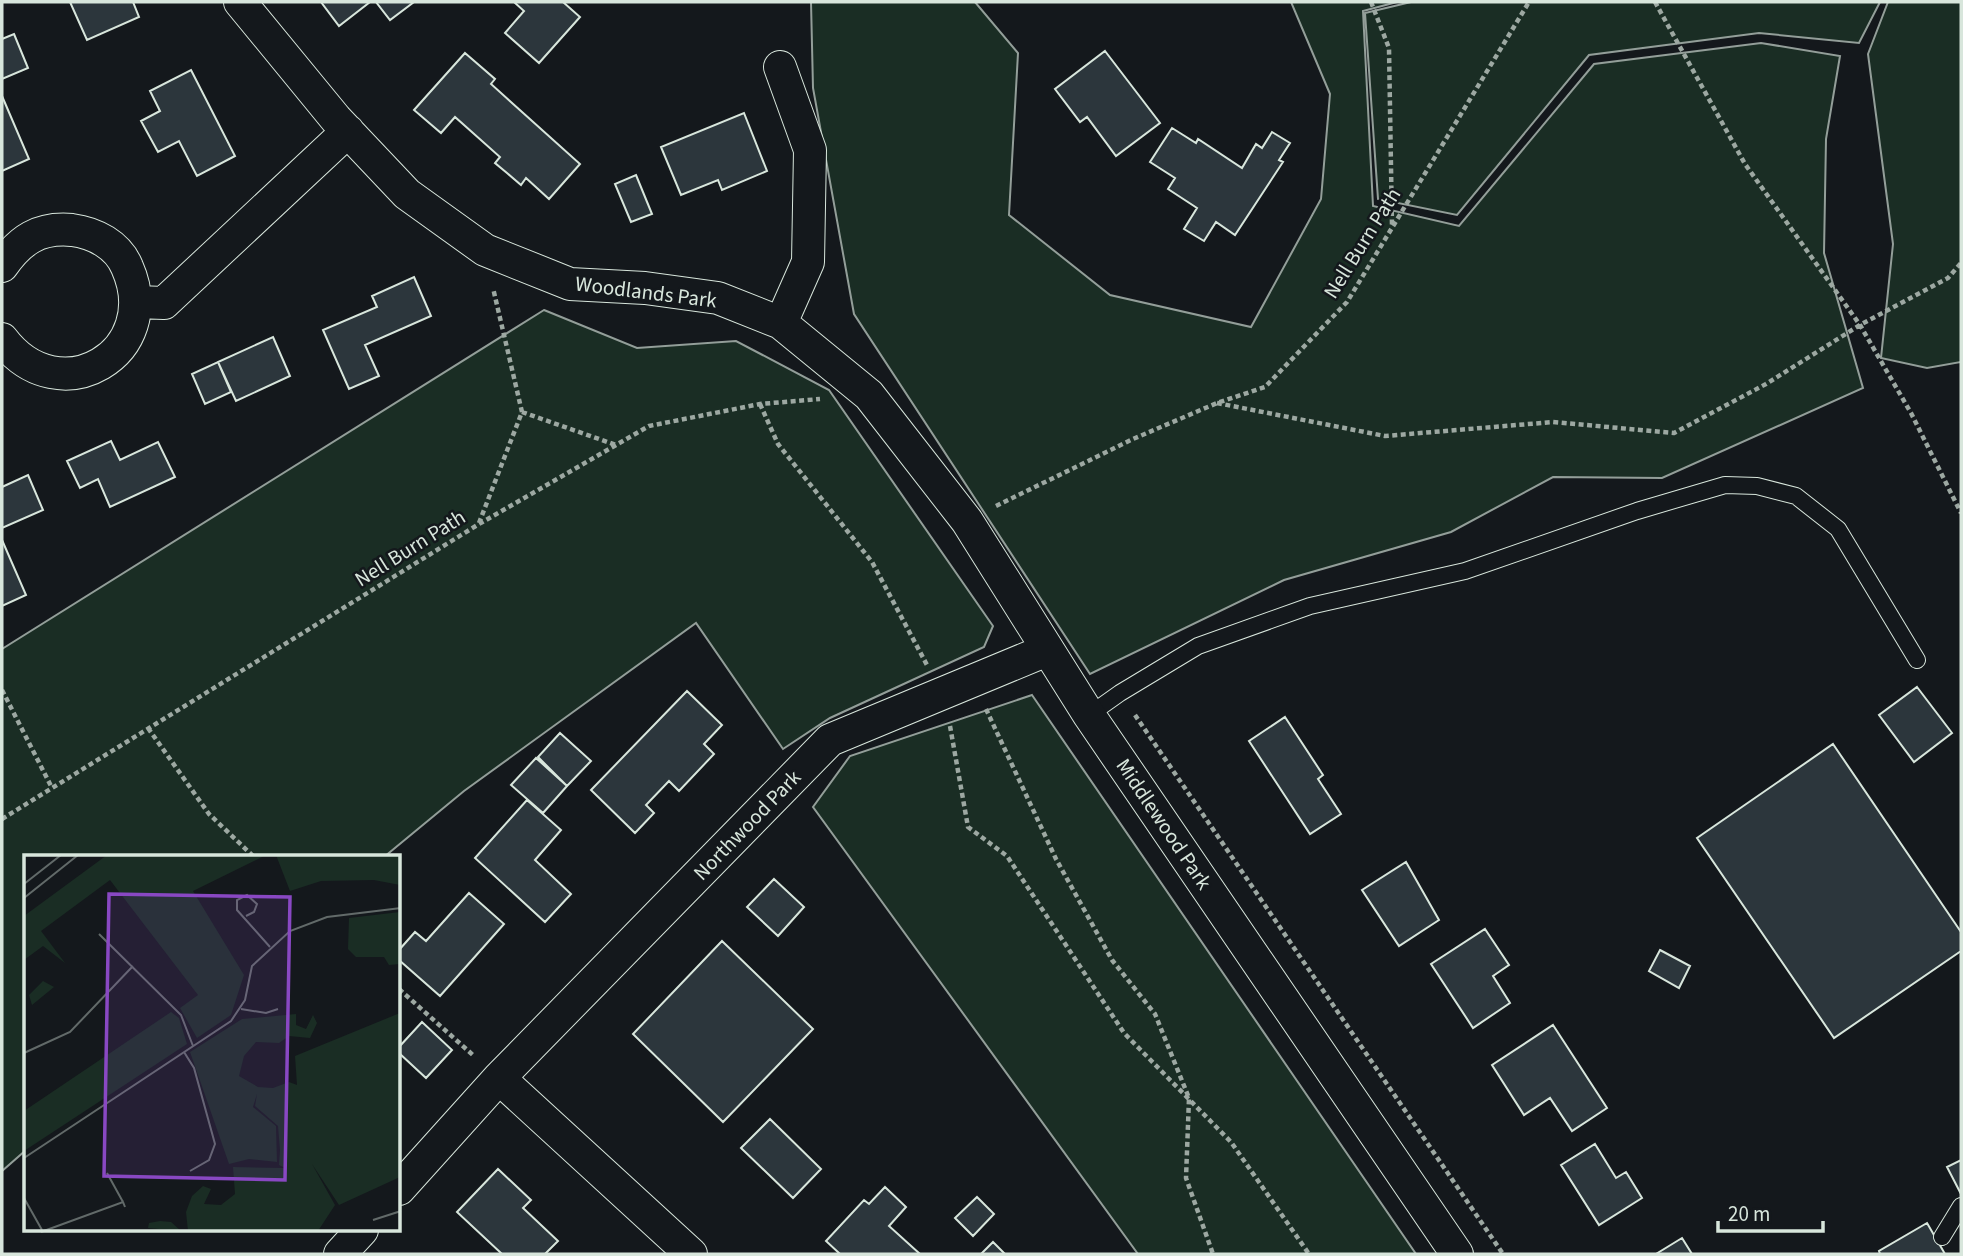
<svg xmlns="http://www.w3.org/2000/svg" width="1963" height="1256" font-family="'Source Sans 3',sans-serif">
  <rect width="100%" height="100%" fill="#14181c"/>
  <path fill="#1a2d24" stroke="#939e99" stroke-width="2" d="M811,2H975L1018,53L1009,215L1110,295L1251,327L1321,199L1330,94L1291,2H1397L1363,11L1373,206L1459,226L1594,64L1761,43L1840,56L1826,139L1824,253L1863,388L1662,478L1553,477L1451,532L1284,580L1090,674L854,314L813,88Z
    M1411,2H1880L1859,43L1759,33L1589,55L1457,215L1378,199L1365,13Z
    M1888,2H1961V362L1927,368L1881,358L1893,244L1868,54Z
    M544,310L637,348L736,341L829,390L993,626L984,647L830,718L783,749L696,623L464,791L384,857H26V1150L2,1171V649Z
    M1032,695L1416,1254H1138L813,807L850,756Z"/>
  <path fill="#2c363c" stroke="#d8e6dc" stroke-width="2" d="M70,2H133L139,17L87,40Z
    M321,2H370L339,26Z
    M376,2H414L390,20Z
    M514,2H563L580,17L539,63L505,33L524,11Z
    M14,34L28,68L2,79V39Z
    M1105,51L1160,123L1116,156L1087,117L1080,122L1055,89Z
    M465,53L495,79L491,84L580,164L549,199L526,178L521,185L507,173L495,163L500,157L455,117L441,133L414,110Z
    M191,70L235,156L197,176L179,141L158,152L141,121L160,111L150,91Z
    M2,96L29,159L2,171Z
    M744,113L767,171L722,190L718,180L681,195L661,147Z
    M1172,128L1196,143L1198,139L1242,168L1256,144L1262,148L1272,132L1290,143L1279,160L1283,162L1235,235L1216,222L1204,241L1184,229L1197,208L1168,189L1175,178L1150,162Z
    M636,175L652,214L631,222L615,184Z
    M414,277L431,316L365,345L379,376L349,389L323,330L377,307L372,296Z
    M273,337L290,376L236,401L218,362Z
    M218,362L231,392L205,404L192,374Z
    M111,441L120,460L158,442L175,477L110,507L98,479L80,488L67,461Z
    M28,475L43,510L2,528V487Z
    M2,540L26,595L2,606Z
    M1917,687L1952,733L1914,762L1879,715Z
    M687,691L722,725L704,744L714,754L679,791L669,781L646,805L654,813L635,833L591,790Z
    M1285,717L1323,775L1318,779L1341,814L1310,834L1249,741Z
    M560,733L591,761L567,786L538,757Z
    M1833,744L1961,932V951L1834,1038L1697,838Z
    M536,758L567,786L543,813L511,785Z
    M527,800L561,830L535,860L571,894L545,922L475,858Z
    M1406,862L1439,920L1399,946L1362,890Z
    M774,879L804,907L778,936L747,907Z
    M469,893L504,924L440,996L399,960V950L415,932L426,941Z
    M1485,929L1509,965L1493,976L1510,1003L1473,1028L1431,964Z
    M722,941L813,1029L723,1122L633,1034Z
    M1660,950L1690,966L1679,988L1649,971Z
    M422,1022L452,1050L426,1078L399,1053V1047Z
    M1553,1025L1607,1108L1572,1131L1550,1098L1524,1115L1492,1065Z
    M770,1119L821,1169L793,1198L741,1148Z
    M1595,1144L1616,1178L1626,1172L1642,1198L1599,1225L1561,1165Z
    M1961,1160V1194L1947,1167Z
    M498,1169L531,1200L523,1208L558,1241L545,1254H502L457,1212Z
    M885,1187L906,1207L889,1226L920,1254H840L826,1241L864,1200L869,1204Z
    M977,1197L994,1214L973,1236L955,1218Z
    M1927,1223L1945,1254H1880L1879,1251Z
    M1682,1238L1692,1254H1656Z
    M993,1242L1005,1254H981Z"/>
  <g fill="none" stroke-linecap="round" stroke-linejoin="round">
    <defs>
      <path id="lane" d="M1089,715L1120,693L1198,646L1310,606L1465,571L1637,511L1725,485L1757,486L1796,496L1838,529L1917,660
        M1942,1237L1961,1206"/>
      <path id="street" d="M240,2L336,119L407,194L485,250L570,284L645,288L718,298L781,323L869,395L967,521L1089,715L1457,1254
        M780,67L810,150L808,262L781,323
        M2,266C20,240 39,227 72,230C95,233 118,245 127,267C165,352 60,416 2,339
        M137,302L164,303L348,131
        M499,1078L691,1254
        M399,1189L499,1078L830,740L1047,650
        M340,1254L362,1230"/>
    </defs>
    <use href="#lane" stroke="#d8e6dc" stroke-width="18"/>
    <use href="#street" stroke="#d8e6dc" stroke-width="34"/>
    <path stroke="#9da8a2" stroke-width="4.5" stroke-dasharray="5 3.5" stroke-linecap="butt" d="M1371,2L1389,48L1392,226
      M1655,2L1745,164L1860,325L1911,413L1961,513
      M1217,403L1385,436L1553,422L1674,433L1766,384L1860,325L1948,278L1961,263
      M760,404L778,444L872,562L927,665
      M522,412L616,445
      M996,506L1133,439L1217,403L1265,387L1347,302L1529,2
      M479,523L522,412L493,288
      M2,690L52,788
      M986,709L1056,859L1112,960L1155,1014L1189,1098L1186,1178L1213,1254
      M1135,715L1503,1254
      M950,726L968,827L1007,856L1124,1033L1231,1142L1309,1254
      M148,728L209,814L254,857
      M2,819L479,524L649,426L760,404L820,399
      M399,989L474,1056"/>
    <use href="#lane" stroke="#14181c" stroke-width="16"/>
    <use href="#street" stroke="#14181c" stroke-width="32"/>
  </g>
  <g text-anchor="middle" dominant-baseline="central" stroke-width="5" stroke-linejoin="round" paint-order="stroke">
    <g font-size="21" fill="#d8e6dc" stroke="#14181c">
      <text transform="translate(1362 243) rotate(-58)">Nell Burn Path</text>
      <text transform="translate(646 292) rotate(7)">Woodlands Park</text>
      <text transform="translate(410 548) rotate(-32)">Nell Burn Path</text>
      <text transform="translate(1164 824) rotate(56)">Middlewood Park</text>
      <text transform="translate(747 825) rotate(-46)">Northwood Park</text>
    </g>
  </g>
  <g transform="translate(24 855)">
    <rect width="376" height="376" fill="#14181c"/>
    <path d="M83,0H242L169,36L220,120L207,160L173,183L156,153L174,140L86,25L17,76L41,108L19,91L0,105V61ZM252,0H376V30L350,25L297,26L266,36ZM376,57V109L365,110L360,102H332L324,94L325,63ZM19,126L30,132L8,150L5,140ZM147,157L155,163L163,189L0,296V256ZM376,158V322L315,350L288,309L311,350L294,376H164L162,357L168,341L179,331L187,334L180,349L197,350L211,339L209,312L261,313L255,310L256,295L254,271L231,251L233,239L229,252L252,271L253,307L225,304L205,309L166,197L218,164L272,159V170L282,174L289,160L293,168L286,183L265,181L255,188L232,187L220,201L215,221L234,232L249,233L265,227L273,230L271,201ZM136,366L147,367L157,376L124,373L125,368Z" fill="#1a2d24"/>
    <path fill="none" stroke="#626a69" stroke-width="2" d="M0,29L37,0M0,43L54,0M222,61L230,57L233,49L223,40L213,45V55L246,92M75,79L157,160L169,191M217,154L242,158L254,154M160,197L170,213L191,289L185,305L166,316M0,198L46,177L109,111M0,303L207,166L221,145L228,111L266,76L303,62L377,53M83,318L99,347M0,343L18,375M349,365L377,356M17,377L99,347L101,352"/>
    <path fill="#8948c3" fill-opacity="0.15" stroke="#8948c3" stroke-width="3.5" d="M85,39L266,42L261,325L80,321Z"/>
    <rect width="376" height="376" fill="none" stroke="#d8e6dc" stroke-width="3.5"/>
  </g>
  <rect width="1963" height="1256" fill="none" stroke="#d8e6dc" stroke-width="7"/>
  <path d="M1718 1221v10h105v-10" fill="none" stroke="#d8e6dc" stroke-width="3.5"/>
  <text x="1728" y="1221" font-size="21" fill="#d8e6dc" stroke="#14181c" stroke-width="5" paint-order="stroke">20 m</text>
</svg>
